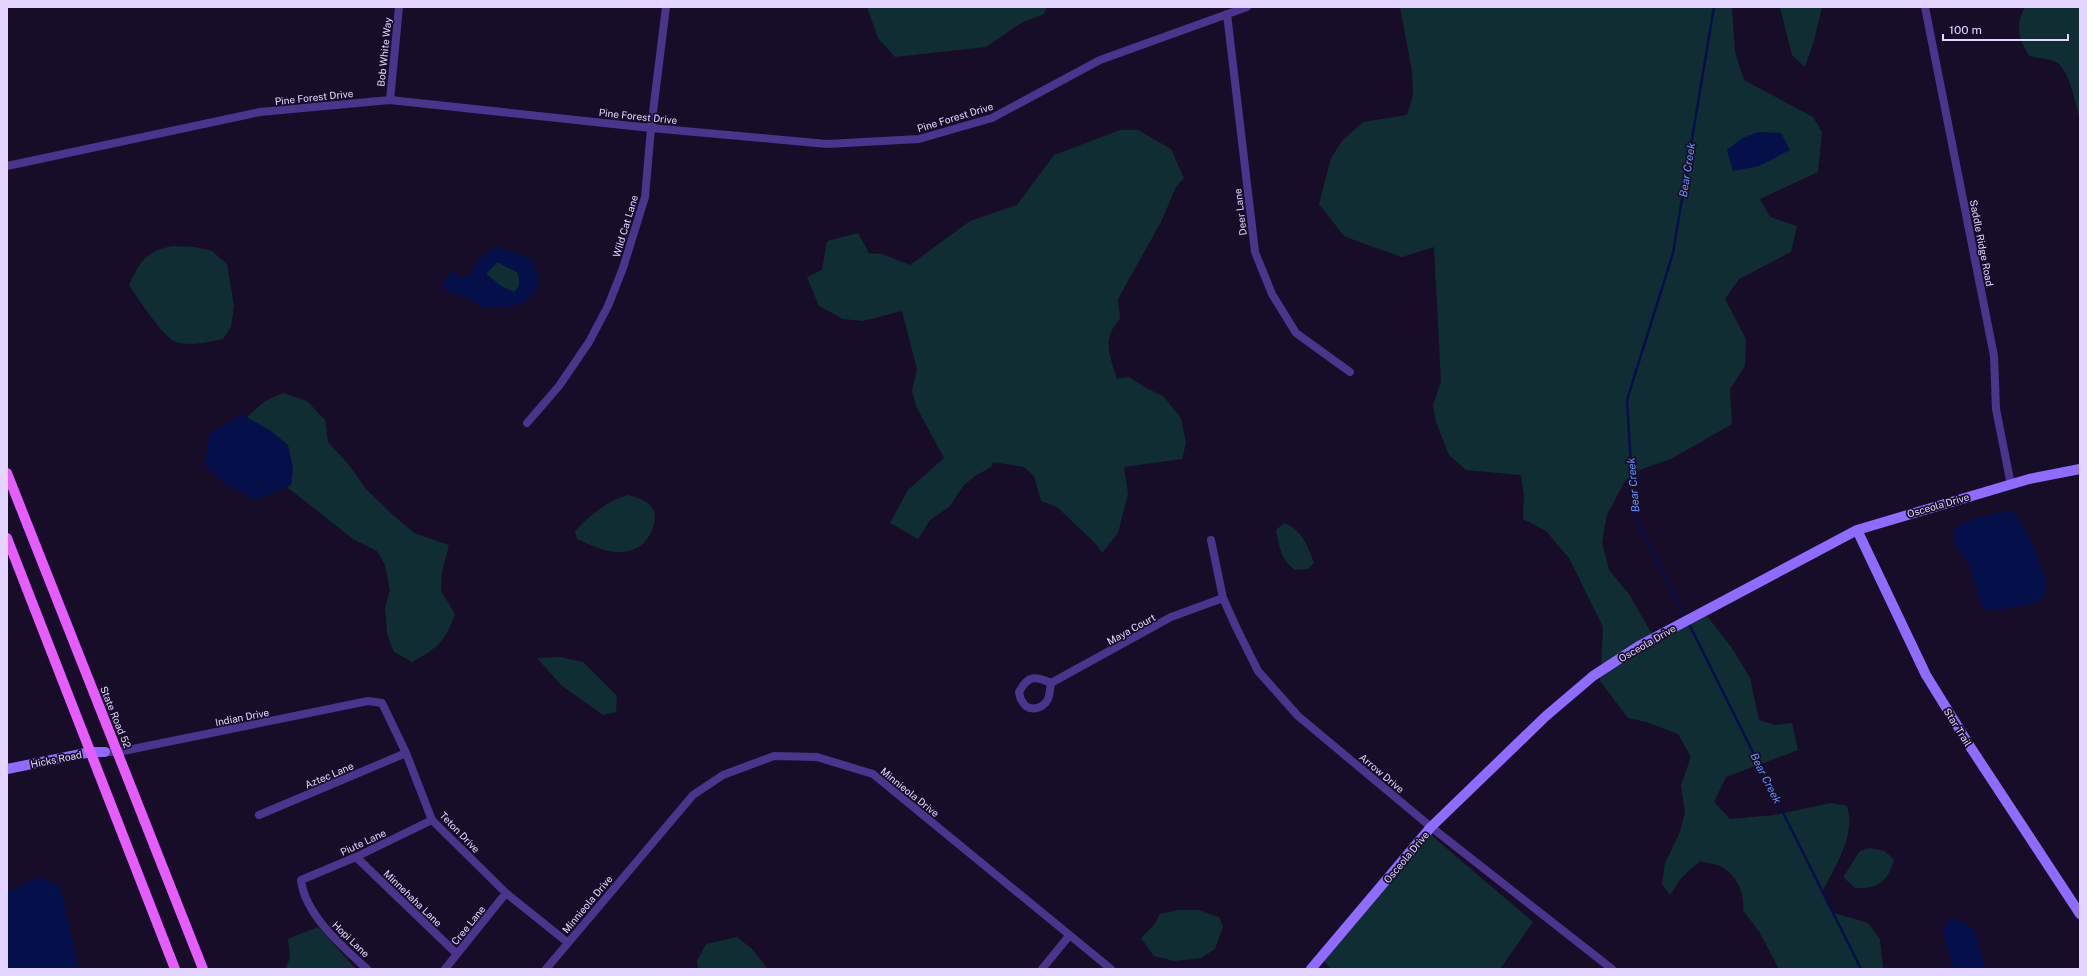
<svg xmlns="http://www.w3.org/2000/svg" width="2087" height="976" font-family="'Public Sans',sans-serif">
  <rect width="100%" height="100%" fill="#180d29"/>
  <path fill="#102d33" d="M867,7H1047L1044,14L1021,23L986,47L895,57L878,38Z
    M1400,7H1732L1735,52L1744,80L1813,117L1822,132L1818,172L1760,199L1770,217L1797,226L1791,252L1739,279L1725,299L1746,339L1745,366L1730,389L1732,424L1671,459L1642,469L1625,481L1607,515L1602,542L1609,570L1629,594L1652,634L1601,666L1603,627L1569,558L1546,531L1523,519L1524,497L1521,475L1466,470L1449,455L1436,422L1433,405L1441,382L1434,247L1402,257L1362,243L1344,236L1319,204L1331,158L1342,141L1363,122L1407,115L1413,95L1412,71Z
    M1780,7H1822L1814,41L1805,67L1792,55Z
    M2025,7H2080V119C2074,102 2071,69 2054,61C2047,58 2037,58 2029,56C2019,37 2014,28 2025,7Z
    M1120,130H1138L1171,149L1184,178L1176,187L1161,222L1118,299L1120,319C1101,339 1110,356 1117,379L1129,377L1146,388L1163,396L1181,418L1186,443L1182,459L1124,467L1128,494L1118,533L1102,553L1095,543L1057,507L1041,501L1034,476L1024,467L993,462L991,467L975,476L964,485L949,507L930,520L918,539L890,523L908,490L944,458L916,406L912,391L917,369L902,311L863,321L843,319L819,306L807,277L822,270L827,241L858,233L869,253L882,254L910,265L970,221L1017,205L1054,155Z
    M172,246L195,247L212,251L227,264L234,306L231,327L223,339C209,342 188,347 174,341C162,335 137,297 129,285C140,261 145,252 172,246Z
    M497,262L517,272C520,279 521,287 514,292L501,286L486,274Z
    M283,393L307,401L325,420L328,442L349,465L366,489L393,515L414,533L449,545L442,572L441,591L455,614C445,641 438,648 412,662L394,652L387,634L386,619L385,608L390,590L385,565L377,551L353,539L287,487L291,485L247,417L265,401Z
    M629,495C637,498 649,501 653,509C656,513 655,520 654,524C650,541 637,553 618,552C605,552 589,544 577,539L575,531C590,516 608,499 629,495Z
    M1284,523C1302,530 1308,546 1314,563L1308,569L1295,570C1280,558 1280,548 1276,530Z
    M1707,616L1732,648L1750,678L1759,720L1775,725L1792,723L1798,750L1726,777L1714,802L1730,819L1775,815L1831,803L1847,806C1856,837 1835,865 1822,893L1831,912L1868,923L1880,939L1883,969H1779L1760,933L1743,910C1745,893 1737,876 1722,867C1716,864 1707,863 1700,861L1682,877L1670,895L1662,884L1665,863L1680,832L1685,812L1681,785L1691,757L1678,734L1646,722L1628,718L1600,681V677L1642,649Z
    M560,657L583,662L617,696L616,712L603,715L561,685L537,658Z
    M1431,835L1533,922L1500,969H1331L1324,961Z
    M1870,848L1884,851L1894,859C1888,882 1878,889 1855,888L1843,877L1860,851Z
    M1178,910H1198L1219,917L1223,927L1215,949L1201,958L1175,961L1154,956L1141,938L1154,925L1160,914Z
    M318,927L356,969H285L290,958L288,939Z
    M737,937L752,949L768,969H698L697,961L706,944Z"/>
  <path fill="#050f4a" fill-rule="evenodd" d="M1759,132L1781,133L1790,150L1759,166L1733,171L1727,150L1742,138Z
    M497,246L533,260L539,281L535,293L523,303L505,307H482L468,297L447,292L442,285L450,273L455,272L459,277L470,275L480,258ZM497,262L517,272C520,279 521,287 514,292L501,286L486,274Z
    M241,414L271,431L288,445L293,468L291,485L255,500L225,484L205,466L209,435Z
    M2011,510L2031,538L2045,578V594L2038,603L1996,610L1983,609L1968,562L1955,544L1953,530L1971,519Z
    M40,877L60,886L79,969H7V892Z
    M1950,919L1960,920L1974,929L1985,969H1952L1943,929Z"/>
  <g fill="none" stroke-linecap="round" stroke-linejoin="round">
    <path stroke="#050f4a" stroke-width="2.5" d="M1686,618L1634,514L1627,400L1673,253L1714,7
      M1688,622L1861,969"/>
    <path stroke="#4a348c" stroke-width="8" d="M1925,7L1994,356L1996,409L2011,485
      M1227,14L1255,252L1272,294L1296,333L1350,372
      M390,100L399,7
      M7,166L260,112L390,100L651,128L827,144L919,139L992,118L1100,60L1247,7
      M527,423L559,386L589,342L608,306L623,268L645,197L651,128L666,7
      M1211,540L1223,598L1236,627L1258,671L1298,716L1431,827L1612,969
      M1051,683C1035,676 1028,675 1019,692C1020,695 1020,699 1022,701C1028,713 1043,709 1048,699C1050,694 1050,688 1051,683L1171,617L1223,598
      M105,752H118L368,701L382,703L406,753L432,820L506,893L567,942
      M259,815L406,753
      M356,857L457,954
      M367,969C343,947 305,915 301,880L356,857L432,820
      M445,969L506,893
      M546,969L693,795L723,775L774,756L817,757L873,774L1111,969
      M1042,969L1069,936"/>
    <path stroke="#8f6cff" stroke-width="10" d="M1857,530L1926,675L1971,748L2080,914
      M7,769L91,752H105
      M1311,969L1431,827L1546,716L1593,676L1639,646L1857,530L2029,479L2080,469"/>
    <path stroke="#e55cff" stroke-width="10" d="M7,473L203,969
      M7,538L175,969"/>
  </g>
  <g text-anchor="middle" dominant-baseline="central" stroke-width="3.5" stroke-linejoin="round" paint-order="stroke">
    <g font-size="10" fill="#e3d5ff" stroke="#180d29">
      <text transform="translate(384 52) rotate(-84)">Bob White Way</text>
      <text transform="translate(314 97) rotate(-6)">Pine Forest Drive</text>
      <text transform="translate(638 116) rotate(6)">Pine Forest Drive</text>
      <text transform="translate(955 117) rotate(-17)">Pine Forest Drive</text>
      <text transform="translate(1240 212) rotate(-97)">Deer Lane</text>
      <text transform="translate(625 226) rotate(-73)">Wild Cat Lane</text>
      <text transform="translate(1982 243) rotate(79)">Saddle Ridge Road</text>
      <text transform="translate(1938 505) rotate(-16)">Osceola Drive</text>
      <text transform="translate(1131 629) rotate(-29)">Maya Court</text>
      <text transform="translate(1647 643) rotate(-30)">Osceola Drive</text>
      <text transform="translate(116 717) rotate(68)">State Road 52</text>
      <text transform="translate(242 717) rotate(-11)">Indian Drive</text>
      <text transform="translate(1958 727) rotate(58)">Star Trail</text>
      <text transform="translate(56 759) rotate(-11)">Hicks Road</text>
      <text transform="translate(1382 773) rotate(40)">Arrow Drive</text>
      <text transform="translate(329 775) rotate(-23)">Aztec Lane</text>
      <text transform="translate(910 792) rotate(39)">Minnieola Drive</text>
      <text transform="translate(460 832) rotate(46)">Teton Drive</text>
      <text transform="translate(363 842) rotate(-25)">Piute Lane</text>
      <text transform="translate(1406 857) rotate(-50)">Osceola Drive</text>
      <text transform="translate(413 898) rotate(44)">Minnehaha Lane</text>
      <text transform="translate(587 904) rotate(-50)">Minnieola Drive</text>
      <text transform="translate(468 925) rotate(-51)">Cree Lane</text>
      <text transform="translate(351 939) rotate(44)">Hopi Lane</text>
    </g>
    <g font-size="11" font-style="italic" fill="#6395ff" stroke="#180d29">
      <text transform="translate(1687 170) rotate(-81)">Bear Creek</text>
      <text transform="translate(1633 485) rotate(-95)">Bear Creek</text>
      <text transform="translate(1766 778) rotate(63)">Bear Creek</text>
    </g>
  </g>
  <rect width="2087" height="976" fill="none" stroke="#e3d5ff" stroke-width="16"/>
  <path d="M1943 34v6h125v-6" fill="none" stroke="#e3d5ff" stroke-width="2"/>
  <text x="1949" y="34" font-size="12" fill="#e3d5ff" stroke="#180d29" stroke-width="3" paint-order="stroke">100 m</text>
</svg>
